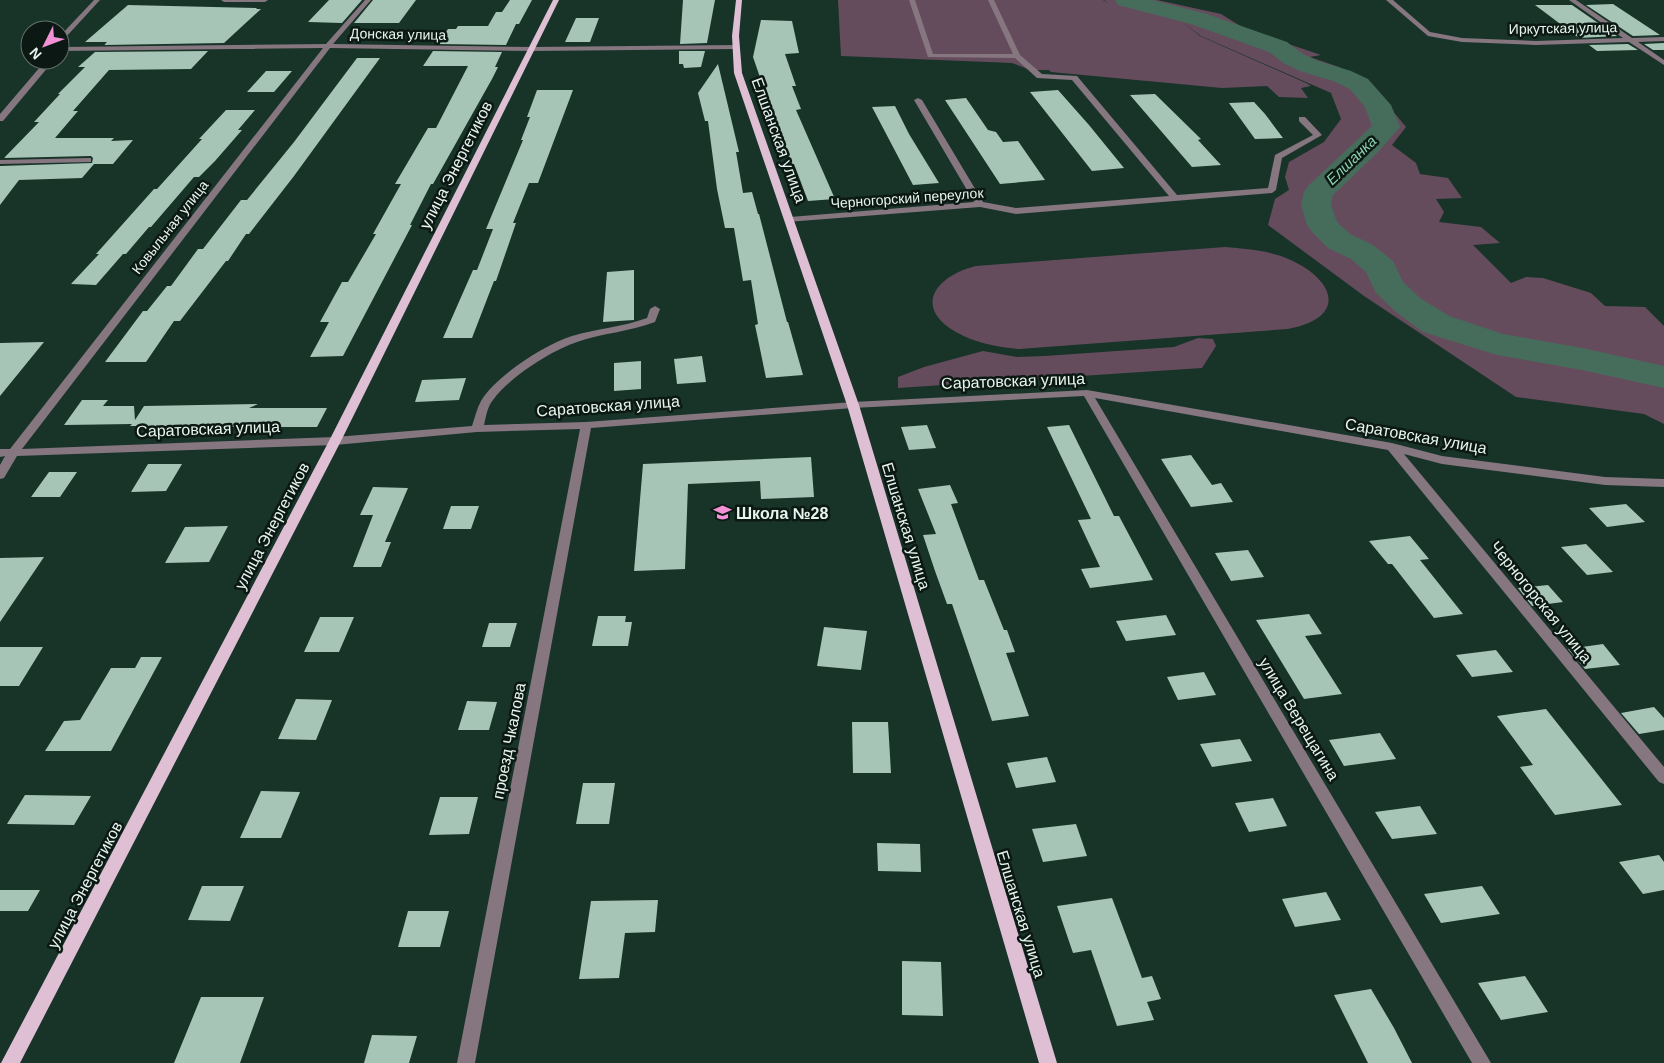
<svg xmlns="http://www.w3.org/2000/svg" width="1664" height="1063" font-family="Arial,sans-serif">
  <rect width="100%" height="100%" fill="#183328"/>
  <path fill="#654c5d" d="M838,0H1103L1109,4L1104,0H1125L1128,8L1127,0H1157L1221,14L1247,30L1321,55L1310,57L1339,67L1372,86L1406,127L1392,145L1416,163L1420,174L1448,178L1462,198L1436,199L1444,212L1439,222L1481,227L1500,243L1473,245L1511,283L1526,277L1543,278L1591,293L1605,306L1645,307L1664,326V424L1644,414L1516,397L1364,296L1268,225L1275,199L1289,190L1285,177L1289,162L1324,142L1341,119L1331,93L1201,36L1182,22L1200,36L1306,83L1311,86L1301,88L1308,98L1279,97L1267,86L1222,88L1051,72L1049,70H1030L1012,63L841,56Z
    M1225,247C1246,249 1266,250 1286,258C1333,277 1351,317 1288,329L1019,349C997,347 975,343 956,332C911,306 938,275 976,266Z
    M1198,338L1213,339L1216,346L1202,368L898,388V377L924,367L983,351L1017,357L1045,356L1174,347Z"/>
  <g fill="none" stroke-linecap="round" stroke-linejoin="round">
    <path fill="#466d5b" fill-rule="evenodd" d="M1115,0H1152L1207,14L1287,42L1303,54L1318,61L1351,71L1368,79L1391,105L1400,127L1378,152L1333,195L1331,205L1337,222L1350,234L1373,245L1393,261L1403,282L1420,298L1449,316L1503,334L1582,348L1664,366V388L1582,370L1497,355L1423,332L1396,312L1376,293L1366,272L1351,259L1328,248L1312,232L1307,225L1301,205L1304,192L1308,186L1372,126L1365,107L1350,89L1333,81L1300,71L1285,64L1269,52L1191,24L1118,5Z"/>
  </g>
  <path fill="#a6c5b6" d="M329,0H362L342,23L308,22Z
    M373,0H416L399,23H354Z
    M510,0H532L519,24H516L506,45L438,44L448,29H456L458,26H488L496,12H502Z
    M683,0H715L707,43L680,44Z
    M1613,4L1660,35L1633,36L1586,5Z
    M128,5L257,8L256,9H261L224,43L104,45L107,42H85Z
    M1535,5H1572L1617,36L1579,38Z
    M576,18H599L590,42H565Z
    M761,20L792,21L799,53L785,54L796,86H792L801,109L796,110L835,199L808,201L794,164H792L783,144L753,57Z
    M1664,43V50H1653L1644,44Z
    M1628,44L1638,50L1597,51L1589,45Z
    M208,51L191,69L109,70L73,111H78L55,138H114L111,141L133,140L113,164H94L82,178L19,180L0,205V166L92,163L93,158L91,156L4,158L39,122H34L60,94H58L85,67H78L95,52Z
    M433,51L502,52L495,67H498L492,79L433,184H431L410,225H412L343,356L310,357L329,322H320L342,282H348L376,234H373L401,184H395L428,128H436L468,66H423Z
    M679,51H705L701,67L684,68L683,64H679Z
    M357,58H380L294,176L249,234H246L228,261H226L180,321H174L146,362H105L143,311H147L167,286H171L198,249H203L241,200H247L294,142Z
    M718,64L739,152H736L743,193L752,192L758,214H759L787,322H788L803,375L766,378L755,325L758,324L751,280L743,281L734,228H725L717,189L708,121H705L698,93Z
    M266,71H292L274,92H247Z
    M537,90H573L538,183H529L513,223H516L496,281H494L472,338H443L473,270H477L493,229H486L523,140H521L530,117H527Z
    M1058,90L1089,125L1124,168L1092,171L1030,92Z
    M1155,94L1201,139L1198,140L1221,165L1192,167L1130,95Z
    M966,98L988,130L996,132L1003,142L1018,141L1045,180L1000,184L945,100Z
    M1254,102L1265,114L1283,138L1255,139L1229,103Z
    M895,106L909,134L939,183L913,185L872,107Z
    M226,110H255L238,130H242L215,161L199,177H194L151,227H149L126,254H123L96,285L71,284L99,254H96L154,189H157L202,139H199Z
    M634,270V320L603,322L607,272Z
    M44,342L0,396V343Z
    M702,356L706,382L677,384L674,359Z
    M641,361V389L614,391V363Z
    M466,378L459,400L415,402L422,380Z
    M82,400H108L103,406H134L135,420L144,406L258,404L249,408H327L317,427H206L188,435L194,426H130L132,424L64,425Z
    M927,425L936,448L909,450L901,427Z
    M1069,425L1114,516H1119L1153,580L1090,588L1081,569L1100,567L1078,520L1091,519L1047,427Z
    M1191,455L1212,485L1221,483L1233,502L1191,507L1161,459Z
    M811,457L814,497L761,499L760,481L688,484L685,569L634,571L643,464Z
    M148,464H182L166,491L131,492Z
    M49,472H77L60,497H31Z
    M950,485L958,503L951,504L979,580H984L1004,630H1007L1015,652L1006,653L1029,716L992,721L952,604H947L935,571L923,535L936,534L918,489Z
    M373,487L408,488L385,542H391L381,567H353L373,515H360Z
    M1626,504L1645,522L1607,527L1589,508Z
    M451,506H479L471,529H443Z
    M228,526L209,562L165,563L185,527Z
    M1410,536L1429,559L1420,560L1463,614L1434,618L1392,564H1388L1369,541Z
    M1586,544L1613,572L1587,575L1561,547Z
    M1248,550L1264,577L1231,581L1215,553Z
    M44,557L0,622V558Z
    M1548,585L1563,602L1532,606L1518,588Z
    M1309,614L1322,634L1305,636L1342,694L1304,699L1256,620Z
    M1166,615L1176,635L1126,641L1116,621Z
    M598,616H626L625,622H632L628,646H592Z
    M320,617H354L339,652H304Z
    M489,623H517L510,647H482Z
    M824,627L867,631L861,670L817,666Z
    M1603,644L1620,665L1585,669L1568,649Z
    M0,647H43L19,686H0Z
    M1496,650L1513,672L1472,677L1456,655Z
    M141,657H162L111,751H45L64,721L80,720L111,668H135Z
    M1204,672L1216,695L1178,700L1167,677Z
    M296,699L332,700L316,740L278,739Z
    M467,701L497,702L489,730H458Z
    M1654,707L1664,718V730L1639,734L1621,713Z
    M1546,709L1622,805L1555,815L1520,767L1533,765L1497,716Z
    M852,722H888L891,773H853Z
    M1380,733L1396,759L1344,766L1329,740Z
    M1240,739L1252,761L1212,767L1200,744Z
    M1047,757L1056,782L1016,788L1007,763Z
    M583,783H615L609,824H576Z
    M261,791L300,792L281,838H240Z
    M25,795L91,796L74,825L7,824Z
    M440,797H478L469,834L429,835Z
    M1273,798L1287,826L1249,832L1235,803Z
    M1420,806L1437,834L1392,839L1375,812Z
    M1076,824L1087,856L1043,862L1032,829Z
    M877,843L920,844L921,872L878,871Z
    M1659,855L1664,862V890L1643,894L1619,862Z
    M202,886H244L230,921L188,920Z
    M1482,886L1500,914L1441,923L1424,894Z
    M0,890H40L28,911H0Z
    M1326,892L1341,920L1295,927L1282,899Z
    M1112,898L1142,978L1152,976L1161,999L1147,1002L1154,1020L1117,1026L1091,950L1073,953L1057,906Z
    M658,900L655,932L625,933L619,978L579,979L591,901Z
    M408,911H449L440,947H398Z
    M902,961L941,962L943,1016L902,1015Z
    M1525,976L1548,1012L1501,1020L1478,983Z
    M1371,989L1394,1028L1412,1063H1368L1334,995Z
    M201,997H264L240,1063H174Z
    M372,1035L417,1036L409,1063H364Z"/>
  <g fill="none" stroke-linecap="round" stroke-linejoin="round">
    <path fill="#857680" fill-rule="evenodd" d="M94,0H100L66,37L64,47L326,44L365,0H371L333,44L532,47L735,45L738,47L735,49L532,51L330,48L22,449L335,437L472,426C475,417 477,408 481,401C496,376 544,345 572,336C596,329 622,327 647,318L650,309L655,306L660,309L655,322C629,332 602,333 577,342C550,351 509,378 493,400C487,407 486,417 484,425L586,422L853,402L1087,390L1392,443L1442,456L1605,477L1664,479V487L1605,485L1442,464L1404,454L1664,767V784L1659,782L1388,450L1095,398L1491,1063H1472L1084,396L853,408L591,428L475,1063H457L580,429L477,432L335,445L17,456L4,478L0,479V465L5,456L0,457V449H10L323,48L60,51V36Z
      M221,0H268L265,2H224Z
      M909,0H915L933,54H1013L988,0H994L1020,55L1042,74L1077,76L1177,195L1268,188L1275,155L1313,135L1299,121V117H1305L1322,135L1282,158L1276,190L1272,193L1016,214L980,207L787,222V218L790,217L974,202L914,100L918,98L922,100L983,202L1016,208L1169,196L1072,80L1037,78L1015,58L928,57Z
      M1386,0H1393L1430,32L1462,38L1536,41L1623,38L1569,0H1576L1632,38L1664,37V41L1638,42L1664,60V65L1629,42L1536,45L1462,42L1428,36Z
      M46,60H54L3,121H0V114Z
      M88,158H91V162L0,164V160Z"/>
    <path fill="#dfbfd4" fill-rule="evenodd" d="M553,0H559L341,441L20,1063H1L329,441Z
      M736,0H742L739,36L742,73L859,405L1057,1063H1039L847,405L734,73L732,36Z"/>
  </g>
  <defs>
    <symbol id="school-bare" viewBox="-9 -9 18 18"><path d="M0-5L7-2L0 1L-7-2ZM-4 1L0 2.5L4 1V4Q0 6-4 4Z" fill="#f391d6" stroke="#0c1813" stroke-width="2.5" paint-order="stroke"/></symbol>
  </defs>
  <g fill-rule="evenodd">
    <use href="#school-bare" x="710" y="500" width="25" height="25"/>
  </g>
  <g text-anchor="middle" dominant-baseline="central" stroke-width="5" stroke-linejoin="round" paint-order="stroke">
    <g font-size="14" fill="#e6f6ee" stroke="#0c1813">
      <text transform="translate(1563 28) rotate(-1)">Иркутская улица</text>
      <text transform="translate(398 34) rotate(1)">Донская улица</text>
      <text transform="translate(907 198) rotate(-4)">Черногорский переулок</text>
      <text transform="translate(170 227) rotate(-52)">Ковыльная улица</text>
    </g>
    <g font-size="15" font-style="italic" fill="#8ed2b3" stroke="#0c1813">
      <text transform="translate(1351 160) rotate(-44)">Елшанка</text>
    </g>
    <g font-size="16" fill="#e6f6ee" stroke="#0c1813">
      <text transform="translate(779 140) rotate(70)">Елшанская улица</text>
      <text transform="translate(456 165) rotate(-63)">улица Энергетиков</text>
      <text transform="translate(1013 381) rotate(-2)">Саратовская улица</text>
      <text transform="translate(608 406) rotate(-4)">Саратовская улица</text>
      <text transform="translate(208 429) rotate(-2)">Саратовская улица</text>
      <text transform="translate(1416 436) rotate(10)">Саратовская улица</text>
      <text transform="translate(272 526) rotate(-62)">улица Энергетиков</text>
      <text transform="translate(906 526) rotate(73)">Елшанская улица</text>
      <text transform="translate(1541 602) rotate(51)">Черногорская улица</text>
      <text transform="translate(1299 719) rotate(59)">улица Верещагина</text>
      <text transform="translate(509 741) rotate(-79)">проезд Чкалова</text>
      <text transform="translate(85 885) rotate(-62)">улица Энергетиков</text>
      <text transform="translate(1021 914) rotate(73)">Елшанская улица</text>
    </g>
    <g font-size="16" font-weight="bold" fill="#e6f6ee" stroke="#0c1813" text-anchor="start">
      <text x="736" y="513">Школа №28</text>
    </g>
  </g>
  <g transform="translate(45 45) rotate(228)"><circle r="24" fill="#0c1813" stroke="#63716b"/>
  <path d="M0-4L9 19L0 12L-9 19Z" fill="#f391d6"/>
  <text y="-8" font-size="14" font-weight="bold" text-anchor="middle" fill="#e6f6ee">N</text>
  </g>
</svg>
